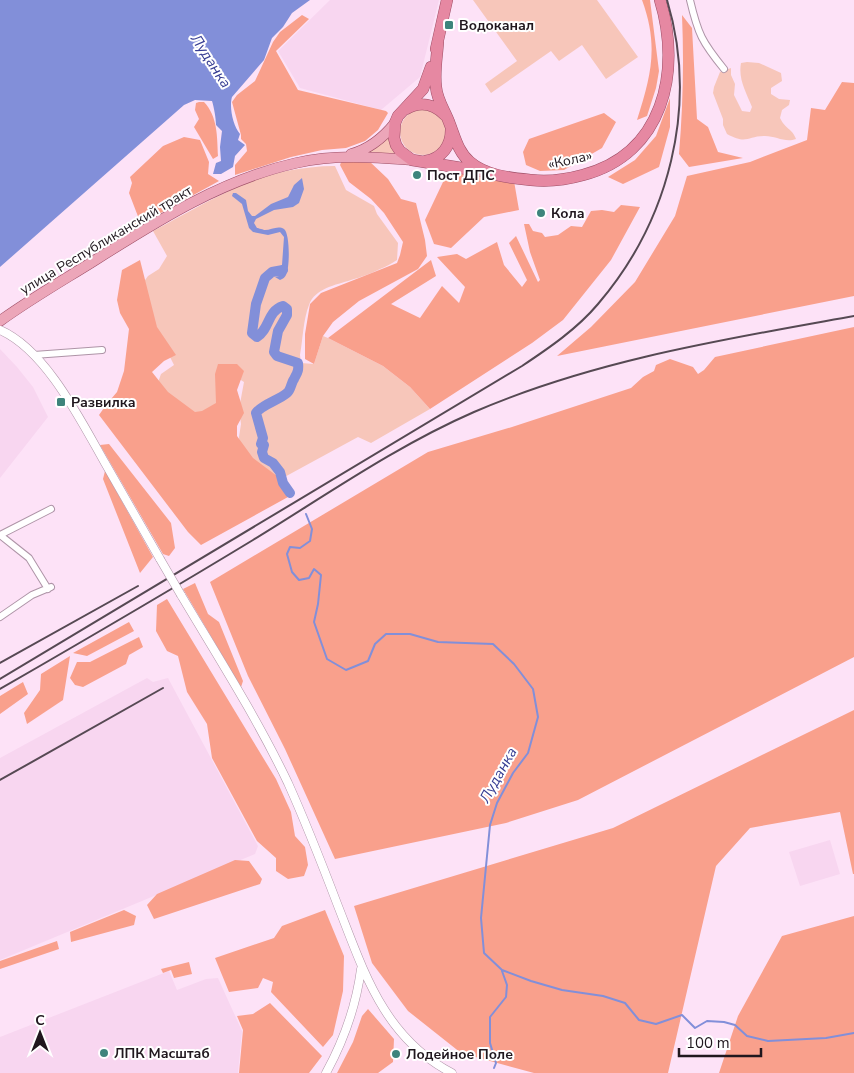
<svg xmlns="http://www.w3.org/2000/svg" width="854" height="1073" font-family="'Nunito Sans',sans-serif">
  <rect width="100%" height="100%" fill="#fde2f7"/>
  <path fill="#f8d6f0" d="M330,0H439L420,77L381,110L300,88L278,51Z
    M0,349L17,367L33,387L48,417L0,478Z
    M147,678L153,682L168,678L258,846L255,854L0,960V758Z
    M830,840L840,874L800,886L789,852Z
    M169,971L177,990L206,979L218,978L242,1031L238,1073H0V1037Z"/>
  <path fill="#f7c6ba" d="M473,0H597L638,57L606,79L582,45L559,61L551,51L491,93L485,84L517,61Z
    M747,62L759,63L781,73L782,81L771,88V94L779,99L790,100L789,105L782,110L780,118C786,130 792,128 796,139C785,143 776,136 765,136C747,136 747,145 727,134L723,125V119L713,93L714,87L720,72L731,68V75L735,84L734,95L742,111L750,112L752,107C746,92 738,79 741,63Z
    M400 132a23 23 0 1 1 46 0a23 23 0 1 1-46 0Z
    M389,137L397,155L368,152L380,145Z
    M335,166L346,190L374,206L377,214L398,243L397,260C387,267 363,277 351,280C336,285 315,288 309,305C303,320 303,339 300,355L301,363L314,364L323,336L328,338L383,366L410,387L430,409L371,443L358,437L268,486L240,451L239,437L241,424L239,409L244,382L231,374L219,411L210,424L156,388L161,374L174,365L163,343L140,287L148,276L159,269L167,256L153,231C195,209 239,181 286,171C302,168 319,166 335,166Z"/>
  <path fill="#f9a08c" d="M642,0H650L659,71L656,88L647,116L637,120C651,76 659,46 642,0Z
    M302,15L309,19L276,51L298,90L386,111L388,113L378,130L365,141L346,148L322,150L291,157L235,175V165L247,151L246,144L241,139V135L232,102L237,95L255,81L273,42L280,32Z
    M682,15L692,28L697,119L708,127L718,152L743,158L689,167L679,154C683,107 684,62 682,15Z
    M842,82L854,83V296L557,356L591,327L635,282L675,216L687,176L750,162L807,140L811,108L825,110Z
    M670,98V127L659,167L623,184L608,177L635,160L656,136Z
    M199,102H204C218,117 217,137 218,156L213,159L194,127L199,119L195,110L196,103Z
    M604,113L616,122L602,148L564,170L540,171L526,165L523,152L529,139Z
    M184,137L200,140L209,162L208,174L219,181L128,231H126L139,219L129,193L132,183L130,177L163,146Z
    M342,160H368L388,179L401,199L416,203L425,240L427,256L418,269L359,301L333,322L323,336L314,364L305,359V334L310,304L321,293L397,263L400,255L403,242L384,213L371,199L349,182L340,165Z
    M459,173H473L493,180L514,181L519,210L484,217L451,248L434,244L425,220L443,182L449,174Z
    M621,205L640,207L611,260L563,320L532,343L430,409L410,387L383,366L328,338L431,260L436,276L391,304L420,318L442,286L459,303L465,287L437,257L457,254L466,259L497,242L504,265L522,287L527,280L509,243L516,236L538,282L540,280L530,252L524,224H529L533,231L542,233L545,237L558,235L571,226L582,227L591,211L602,210L614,212Z
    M140,260L157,327L176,355L164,361L152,372L168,392L195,412L202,411L216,403L215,374L218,364H237L244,371L237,390L244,413L237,426V436L253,458L277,476L288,497L201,545L188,532L99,415L106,405L117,392L124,371L129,329L120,313L117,300L122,270Z
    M854,327V657L578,800L506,823L335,859L285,749L248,676L210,582L428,452L512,427L631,388L643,377L654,371L656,365L670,359L693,367L698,374L704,370L715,357Z
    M109,444L171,523L175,548L169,556L163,554L100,445Z
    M105,471L153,557L140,573L103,479Z
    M195,583L208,614L219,622L243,681L241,687L183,589Z
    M167,599L276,779L291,812L295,836L305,847L308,865L304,876L288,879L276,871V858L257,841L212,758L207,724L187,692L178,656L167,651L156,631L157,605Z
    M129,622L134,631L87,656L73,653Z
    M139,637L143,647L129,655L126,664L83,687L75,685L70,678L77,662H90Z
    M70,656L63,700L27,724L24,713L40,690L41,674Z
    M23,682L28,694L0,714V696Z
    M854,710V874H853L840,812L750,828L716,866L668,1073H534L461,1053L408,1011L372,963L354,906L613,828Z
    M235,860L249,861L262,879L260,884L154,919L147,905L157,894Z
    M124,910L136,916L134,925L71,942L70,932Z
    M325,910L344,956L343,991L333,1035L323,1047L271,992L273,982L263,978L258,988L229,992L215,958L274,938L282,926Z
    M854,916V1073H719L738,1016L782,936Z
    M57,941L59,949L0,969V961Z
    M189,962L192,974L174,978L171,970L163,973L161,969Z
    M270,1003L322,1056L309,1073H239L243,1030L237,1016L253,1014Z
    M368,1009L394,1039L393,1062L378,1073H337L353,1042L362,1016Z"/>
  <path fill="#828fd9" d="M0,0H310L292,13L283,27L272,38L264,60L232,97C229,107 233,126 240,134L238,140L245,145L235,156L233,167L221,174H213L216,163L221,161L220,147L222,131L216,125C216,119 214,107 212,101L195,100L184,105L0,267Z
    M302,178L304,189L299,203L293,207L274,210L256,219L254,223L257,228C258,228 264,230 265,230C271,230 278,225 284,229C290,233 290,268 286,275C285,277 283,279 280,280L275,277L279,276V273L272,272L282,265L284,237L280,232L268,235L253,232L249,228L242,204L232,196L233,193H236L246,200L248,211L252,216H255L271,204L288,197L294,185Z"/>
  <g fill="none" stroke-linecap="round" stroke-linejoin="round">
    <path stroke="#828fd9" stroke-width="2" d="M306,514L312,529L310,541L300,548L290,547L287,554L292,572L299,580L309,578L314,569L321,575L318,604L314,622L327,659L346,670L368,661L375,644L386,634H410L438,642L493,644L514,664L533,689L538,717L528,753L513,773L497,803L490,825L481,918L484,953L502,970L531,981L562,990L603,996L625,1003L639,1020L656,1024L682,1015L695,1028L707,1021L724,1022L735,1025L747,1036L768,1041L826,1038L854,1033
      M494,1068L496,1063L490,1043V1017L506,997L507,985L502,971"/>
    <path stroke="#828fd9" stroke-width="10" d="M283,270L272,272L265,278L256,304L252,333L257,337C270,329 267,311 283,306L287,309V315L278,331L274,352L277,356L298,363C299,371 297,373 294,379C291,383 291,390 287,393C279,400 261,405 256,413L263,438L261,444L264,445L262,452L264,458L273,463L280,472L283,483L290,493"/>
    <defs>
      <path id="minor" d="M690,0C698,34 702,42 724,69
        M34,355L102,350
        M0,535L29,558L48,589
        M0,535L51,509
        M0,617L32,595L51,587"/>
      <path id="tertiary" d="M0,330C46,350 81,421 105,463C123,495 142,527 160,559
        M181,595C218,657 257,718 288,783C306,823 322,864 338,906C364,972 384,1038 452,1073
        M326,1073C344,1040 356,1007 361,969"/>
      <path id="primary" d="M351,154C370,149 383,138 395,123
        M0,321C29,300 60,282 89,264C154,223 220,180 296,163C334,154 373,157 412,160"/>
      <path id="trunk" d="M438,42C437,57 434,72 436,87C437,100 445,111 449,122C455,137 458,152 470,162C486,176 511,178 531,180C549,182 565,180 583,175C663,154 682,72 660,0
        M436,49L447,0
        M431,67L423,89L398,116L395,123L394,138L396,145L400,151L412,160L480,171
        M406,109C420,101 434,104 445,115
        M426,161C442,158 451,146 451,130"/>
    </defs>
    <use href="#minor" stroke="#ae94a7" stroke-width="8"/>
    <use href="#tertiary" stroke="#ae94a7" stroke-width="9"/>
    <use href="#primary" stroke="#9d4d65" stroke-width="11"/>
    <use href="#trunk" stroke="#9d4d65" stroke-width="12"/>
    <use href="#minor" stroke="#fff" stroke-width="6"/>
    <use href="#tertiary" stroke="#fff" stroke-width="8"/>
    <use href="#primary" stroke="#eca6b9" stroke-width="10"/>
    <use href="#trunk" stroke="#e688a2" stroke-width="11"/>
    <path stroke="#564953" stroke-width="2" d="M0,663L138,586
      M0,679L522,366C549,348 577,329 598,304C669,221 699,106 667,0
      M0,689C85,640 169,591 253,540C325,496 396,446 474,412C594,360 726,339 854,316
      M0,780L163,688"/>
    <defs>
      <path id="tertiary-bridge" d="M160,559L181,595"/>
    </defs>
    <use href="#tertiary-bridge" stroke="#ae94a7" stroke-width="9" stroke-linecap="butt"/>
    <use href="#tertiary-bridge" stroke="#fff" stroke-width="8"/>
  </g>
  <g fill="#3e847c" stroke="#fff" stroke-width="2">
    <rect x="444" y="20" width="10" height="10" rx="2.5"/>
    <circle cx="417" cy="175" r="5"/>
    <circle cx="541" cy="213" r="5"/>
    <rect x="56" y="397" width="10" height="10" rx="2.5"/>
    <circle cx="104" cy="1053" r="5"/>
    <circle cx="396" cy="1054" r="5"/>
  </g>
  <g text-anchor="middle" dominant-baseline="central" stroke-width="4" stroke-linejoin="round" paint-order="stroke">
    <g font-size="14" font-weight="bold" fill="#20171e" stroke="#fff" text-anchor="start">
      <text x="459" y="25">Водоканал</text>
      <text x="427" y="175">Пост ДПС</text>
      <text x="551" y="213">Кола</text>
      <text x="71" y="402">Развилка</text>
      <text x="114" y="1053">ЛПК Масштаб</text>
      <text x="406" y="1054">Лодейное Поле</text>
    </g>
    <g font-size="14" fill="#20171e" stroke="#fff">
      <text transform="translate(570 160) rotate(-12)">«Кола»</text>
      <text transform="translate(106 240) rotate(-31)">улица Республиканский тракт</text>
    </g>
    <g font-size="15" font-style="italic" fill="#363d93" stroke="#fff">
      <text transform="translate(211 61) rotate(57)">Луданка</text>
      <text transform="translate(498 775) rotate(-61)">Луданка</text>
    </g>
  </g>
  <g transform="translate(40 1033)" stroke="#ffffff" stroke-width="4" paint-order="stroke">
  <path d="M0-4L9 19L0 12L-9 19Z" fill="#20171e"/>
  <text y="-8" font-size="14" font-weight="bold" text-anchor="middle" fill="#20171e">С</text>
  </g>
  <path d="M679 1048v8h82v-8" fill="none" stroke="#20171e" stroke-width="2.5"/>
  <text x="686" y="1048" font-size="15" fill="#20171e" stroke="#ffffff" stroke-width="4" paint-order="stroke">100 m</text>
</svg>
